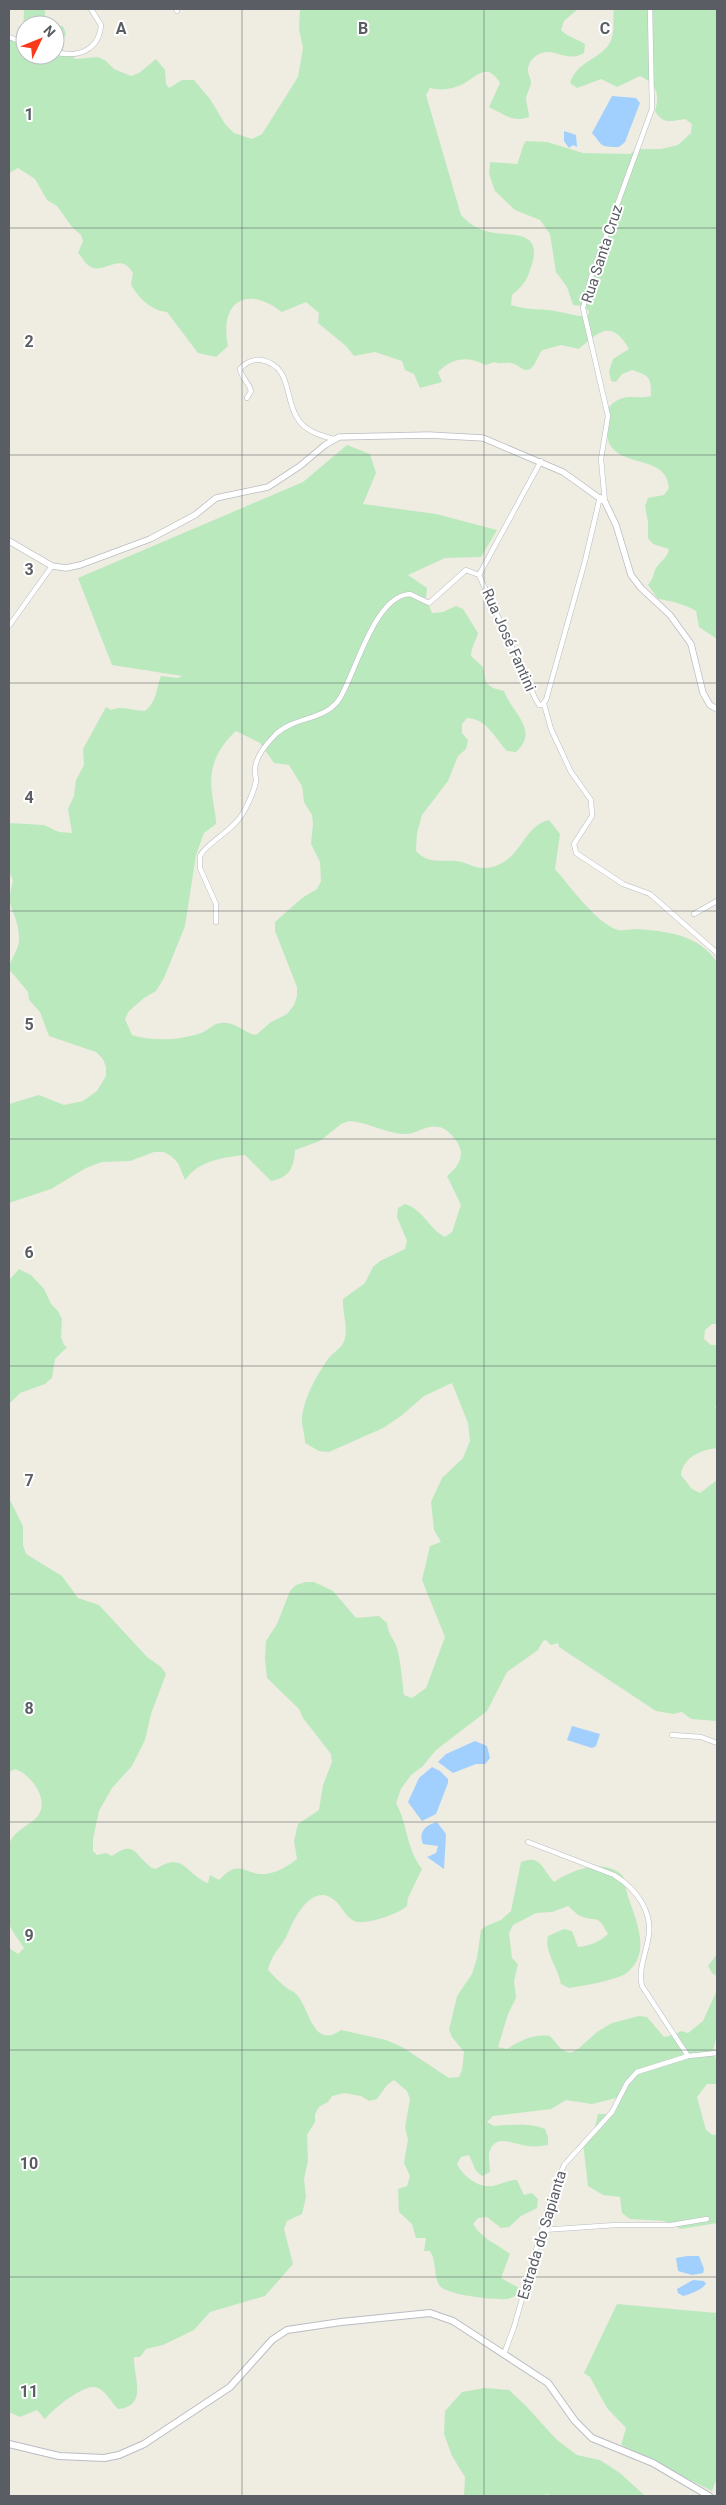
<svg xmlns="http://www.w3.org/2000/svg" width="726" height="2505" font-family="Roboto,sans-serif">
  <rect width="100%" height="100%" fill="#efece1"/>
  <path fill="#bbe9be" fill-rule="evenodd" d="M24,9H45V20L51,25H25V55H55V27L63,26L66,34L61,43L64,53L76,59L98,57L106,61L114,69L131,76L139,73L156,59L165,70L166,84L169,88L182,80H194L210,99L225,124L234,133L252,139L262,134L298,77L303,48L299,29L300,9H578L564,21L561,30C569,38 576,38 585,44L584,53C574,59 566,56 555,53C542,49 527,58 528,72C529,76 531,79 531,83C530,88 527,93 526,98C526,104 529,110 529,117C512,123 504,114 489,107L500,83C488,63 479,74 465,83C454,89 442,91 430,88L426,95L461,215C469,224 479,230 490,232C511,237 542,229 532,264C527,280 525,284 512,295L511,305C528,311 544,308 560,312C571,314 578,317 588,316L589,311L582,306L573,305L567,287L556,272L550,234L540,220L515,210L495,191L489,174L490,162L517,164C521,156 521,148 526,141L547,142L583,153L630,154L637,149H661L678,145L691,133L692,124L685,119C671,121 663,125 655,111C660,94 657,84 640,76L617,87L601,79L577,88L570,83C577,61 600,59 609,44C616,33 612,20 614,9H717V639L699,627L696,611C685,604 671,601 658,599L648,585C653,579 653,576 655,570C659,561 667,560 669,549L653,544L648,538V522L645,506L648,498L664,495L669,488C666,455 625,468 610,445C606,438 608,431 607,423C606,411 608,404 620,399C630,395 641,399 651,396C651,377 650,376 632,370L622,374L616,382L611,381L609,371L613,359L629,349C612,319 599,331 579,349L561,345L543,350C536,355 536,371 525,370C521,369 518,365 514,364C506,361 502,365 494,362L486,365C467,356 454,357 438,372L442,382L420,388L414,374L405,370L402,361L375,352L354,356L346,346L318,323L319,313L306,302L282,312C247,285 219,301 228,346L216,357L198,353L167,312C152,311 137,297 131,284L133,273C120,250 104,276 89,266C85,263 82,257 78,253L83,241L81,235L72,227L57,206L47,200L35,179L18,168L9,173V36L14,38L23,35Z
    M347,445L370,454L376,473L363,504L436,514L497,530L481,557L445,558L408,575L427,588L426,599L432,613L443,612L456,606L463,609L478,633C476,641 471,647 471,656L483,667L486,683L493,688L504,691C512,713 540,730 516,752L507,751C495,738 486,718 467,718L462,724V733L468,740L466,749L458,756L448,781L422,815L417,833L416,851C428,864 439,860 455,861C465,861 474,869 485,868C522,865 521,826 549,820L560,834L555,869C569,885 597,924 618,930C623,931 631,929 637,929C666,931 701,935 717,963V1324H712L705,1330L704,1339L711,1345H717V1403L715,1407L717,1410V1448C701,1450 683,1457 681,1475L692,1489L700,1493L717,1480V1721L691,1719L682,1712L673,1714L656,1711L559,1647L558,1643L551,1645L546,1640L543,1641L538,1650L507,1672L487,1711L436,1750L422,1767L411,1775L401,1789L396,1803C408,1825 406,1849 422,1869L408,1898L407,1906C399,1914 364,1926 354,1921C345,1917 341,1904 333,1899C312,1883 294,1918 288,1933C282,1947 271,1954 268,1970C274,1976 281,1984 288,1989C290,1990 293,1991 295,1993C310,2006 312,2051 341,2030L386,2040L402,2047L449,2078L459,2077L462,2070L464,2052L452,2037L449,2030L457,1996L472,1974L477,1958L481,1930L486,1926L501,1920L511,1911L521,1862C541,1854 542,1869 554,1882C572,1870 603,1858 622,1875C626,1880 625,1887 627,1893C635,1919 652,1951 628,1972C619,1980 582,1986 569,1988L561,1984C558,1967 544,1952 548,1936L564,1929L572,1931L578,1947C589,1946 600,1942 608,1934C597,1913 598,1923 581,1916C577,1915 572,1909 568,1906L552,1912L536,1913L513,1925L509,1933L512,1958L518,1964L514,1981L516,1998L508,2014L498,2047L507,2049C522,2040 533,2034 550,2036L561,2049L570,2053L578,2049L597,2032L612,2023L639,2016L647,2017L664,2037L674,2035L681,2031L688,2033L703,2021L717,1990V2033L713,2051L717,2062V2084H707L697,2097L706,2130L713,2135L717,2134V2223L681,2229L664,2221L630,2219L622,2213L620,2197L603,2195L588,2186L583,2143L594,2131L598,2114H614L618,2106L616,2098L592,2104L566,2100L551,2109L493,2116L487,2122L494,2126C512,2125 527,2122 545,2129L548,2137V2145C541,2146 534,2147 528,2146C516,2145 498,2134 491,2148C487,2155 490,2165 490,2172L482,2176L476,2171L469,2155L461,2157L457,2164C464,2177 478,2188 493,2186C502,2184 508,2180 517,2180L524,2195L532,2193L538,2199L537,2208L521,2216L509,2227L501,2228L487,2217L478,2218L473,2224C482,2239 497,2244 510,2254L501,2278L519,2288L521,2293C516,2296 512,2298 507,2299C494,2300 445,2295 439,2285C433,2274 437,2262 430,2251H424L426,2238H416L412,2224L399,2212L398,2189L407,2186L410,2176L404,2163L408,2139L405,2128L410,2099L407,2091L394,2080L387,2085L377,2099L369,2101L361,2096L344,2093L332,2096L328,2102L319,2107L315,2114V2122L307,2135L308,2161L304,2179L306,2197L302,2214L287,2221L284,2229L293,2264L265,2296L210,2312L194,2330L163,2345L146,2349L140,2357H134C133,2376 149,2406 118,2409C111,2402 105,2389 95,2387C82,2385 53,2409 45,2419L37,2410L20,2417L9,2412V1948L18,1954L24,1948C20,1941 10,1930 9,1922C7,1910 6,1855 9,1845C13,1831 27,1827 36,1818C52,1802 31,1774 15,1769L9,1772V1498L23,1526V1545L26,1554L62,1576L78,1598L99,1605L147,1657L161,1667L166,1674L151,1714L145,1740L132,1766L112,1788L99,1811L93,1839V1851L97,1855L106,1853L112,1856C135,1839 135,1856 152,1868L156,1869C184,1851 185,1874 208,1883L210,1875L219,1880C240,1857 245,1876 265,1874C277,1873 288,1866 297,1859L294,1841L298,1824L319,1810L323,1785L332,1762L331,1754L303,1718L299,1709L267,1678L265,1658L266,1641L277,1624L290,1591L296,1585L306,1582H314L333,1591L356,1618L379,1616L387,1623C389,1637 394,1638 397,1648C401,1663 402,1679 404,1695L412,1698L426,1688L445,1637L422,1580L430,1546L441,1542L434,1530L431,1502L442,1478L463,1458L470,1441L468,1423L452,1383L424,1396L401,1416L383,1428L329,1452L319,1451L305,1443C305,1435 303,1430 302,1423C301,1402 317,1375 328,1359C334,1351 343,1348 345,1338C348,1325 342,1312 343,1299L365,1283L373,1267L380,1261L405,1249L407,1241L397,1217L398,1208L405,1204C424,1210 428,1228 445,1237L452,1232L461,1205L447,1176C460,1165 467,1153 454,1138C450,1133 445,1128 439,1127C426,1124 417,1134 405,1134C387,1134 368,1122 349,1121L341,1124L320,1141L295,1150C294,1168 289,1178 271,1181L245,1155C221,1158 200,1160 185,1180L178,1163L171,1156L164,1152H154L130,1161L102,1162L86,1168L51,1189L9,1203V1104L39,1095L64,1105L83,1101L97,1091L106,1076V1067L103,1059L96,1052L49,1036L40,1012L29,1000L28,992L9,969C10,958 20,950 19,937C18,910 4,911 13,881L9,871V823L44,825L59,832L72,833L68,809L74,796L76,780L84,765L83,749L106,707L111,710C124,705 132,711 145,711C157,701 156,690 161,676L178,678L182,676L112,665L78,578L303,482ZM236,731L260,743L274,763L289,765L302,786L304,802L312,815L313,824L311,844L320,862L321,881L317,889L302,898L275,922V931L297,987V996L294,1005L287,1014L271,1022L256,1035C243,1033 236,1021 221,1023C212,1024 209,1030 201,1033C180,1040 153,1042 132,1035L125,1019L129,1011L144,998L156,991L164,978L185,926L196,855L204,833L216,824C216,813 213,804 212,793C208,767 218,748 236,731Z
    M19,1269L31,1275L44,1289L51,1304L58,1311L62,1319L61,1337L64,1345L67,1347L55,1359L52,1378L45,1384L20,1393L9,1404V1280Z
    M717,1954V1976L712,1973L708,1966Z
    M617,2304L717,2313V2478L712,2491L621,2445L626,2428L607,2408L590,2377L584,2373Z
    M485,2388L509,2390L526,2406L557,2440L577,2455L600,2460L620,2473L645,2496H553L547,2494L542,2496H464L465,2477L452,2456L444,2434L445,2411L462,2392Z"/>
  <path fill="#a1d0ff" d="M612,96L636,98L640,103L625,142L619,147C598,147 603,145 592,133Z
    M564,131L576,135L577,147L573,145L569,148L564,141Z
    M572,1726L600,1734L596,1746L592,1748L567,1740Z
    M475,1741L487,1746L490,1758L485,1764H476L453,1773L438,1762L446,1754Z
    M432,1767L440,1771L448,1779V1783L436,1814L422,1821L408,1802L419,1778Z
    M437,1822L446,1834L444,1869L427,1857L436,1853L438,1846L423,1844C418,1831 426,1825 437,1822Z
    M687,2256H699L704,2269L703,2273L692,2275L678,2271L676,2258Z
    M693,2280L704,2281L706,2284C701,2290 691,2294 683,2296L678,2293L677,2289Z"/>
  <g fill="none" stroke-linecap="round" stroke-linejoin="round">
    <defs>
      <path id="minor" d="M176,9L177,11
        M9,37L25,43
        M55,52C77,58 99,51 101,25L91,9
        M247,398L251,391C249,382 241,378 240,369C245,363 253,359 261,360C294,366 283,401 300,422C308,432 322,436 334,439
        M605,502L601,459L608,416L583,308L592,274L652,109L650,9
        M479,575L535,698L539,705H542L546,700L585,561L600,497
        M479,575L541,461
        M9,626L52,566
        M544,704L551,729L571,772L591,800L592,816L574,844L576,853L623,884L650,894L717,953
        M694,914L717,901
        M216,922V904L200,868V856C206,843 233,831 243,813C248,804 254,792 256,781C256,778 255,774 255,770C255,757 267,743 276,734C295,716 326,721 340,698C356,672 374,596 410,594L429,603L466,570L479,575
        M672,1735L701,1737L717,1743
        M528,1842L614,1875C637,1889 654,1913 648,1940C645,1956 638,1971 642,1986L688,2056
        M542,2230L616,2225H671L707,2219
        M504,2354L514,2327L550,2201L564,2165L612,2112L627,2083L637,2072L688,2056L717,2053"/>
      <path id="tertiary" d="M9,541L52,566L66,568L80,565L150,539L195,515L216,498L268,487L300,466L325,445L339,437L429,435L483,438L563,472L605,502L616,525L631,575L641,588L670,615L691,644L703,693L710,705L717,709"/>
      <path id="secondary" d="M9,2444L59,2456L104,2458L119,2455L144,2444L230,2387L272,2340L287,2330L341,2322L430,2313L453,2321L548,2383L575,2421L592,2438L653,2463L709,2496"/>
    </defs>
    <use href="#minor" stroke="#b9bcc2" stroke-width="5.5"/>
    <use href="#tertiary" stroke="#b9bcc2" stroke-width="7"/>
    <use href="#secondary" stroke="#babdc5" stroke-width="8"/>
    <use href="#minor" stroke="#fff" stroke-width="4.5"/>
    <use href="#tertiary" stroke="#fff" stroke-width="5.5"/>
    <use href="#secondary" stroke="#fff" stroke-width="6"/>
  </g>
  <path fill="none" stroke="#5a5e64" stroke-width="1" stroke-opacity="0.55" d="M242,9V2496M484,9V2496M9,228H717M9,455H717M9,683H717M9,911H717M9,1139H717M9,1366H717M9,1594H717M9,1822H717M9,2050H717M9,2277H717"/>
  <g text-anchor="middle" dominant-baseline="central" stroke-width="4" stroke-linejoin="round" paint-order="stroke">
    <g font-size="15" fill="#5a5e64" stroke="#fff">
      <text transform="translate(602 254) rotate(-72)">Rua Santa Cruz</text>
      <text transform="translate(509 640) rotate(66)">Rua José Fantini</text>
      <text transform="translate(542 2235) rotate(-73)">Estrada do Sapianta</text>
    </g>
  </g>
  <g font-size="16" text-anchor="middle" font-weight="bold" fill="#5a5e64" stroke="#fff" stroke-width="4" stroke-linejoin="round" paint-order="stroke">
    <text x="121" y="34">A</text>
    <text x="363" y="34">B</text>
    <text x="605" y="34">C</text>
    <text x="29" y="120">1</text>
    <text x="29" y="347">2</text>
    <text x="29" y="575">3</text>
    <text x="29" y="803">4</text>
    <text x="29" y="1030">5</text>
    <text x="29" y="1258">6</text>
    <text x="29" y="1486">7</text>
    <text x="29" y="1714">8</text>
    <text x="29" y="1941">9</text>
    <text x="29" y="2169">10</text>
    <text x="29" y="2397">11</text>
  </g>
  <rect width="726" height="2505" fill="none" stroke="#5a5e64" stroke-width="20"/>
  <g transform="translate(40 40) rotate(47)"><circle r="24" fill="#ffffff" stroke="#bdbfc1"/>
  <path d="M0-4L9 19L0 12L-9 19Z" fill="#fb3a1b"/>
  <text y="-8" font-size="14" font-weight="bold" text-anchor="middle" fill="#5a5e64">N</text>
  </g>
</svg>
